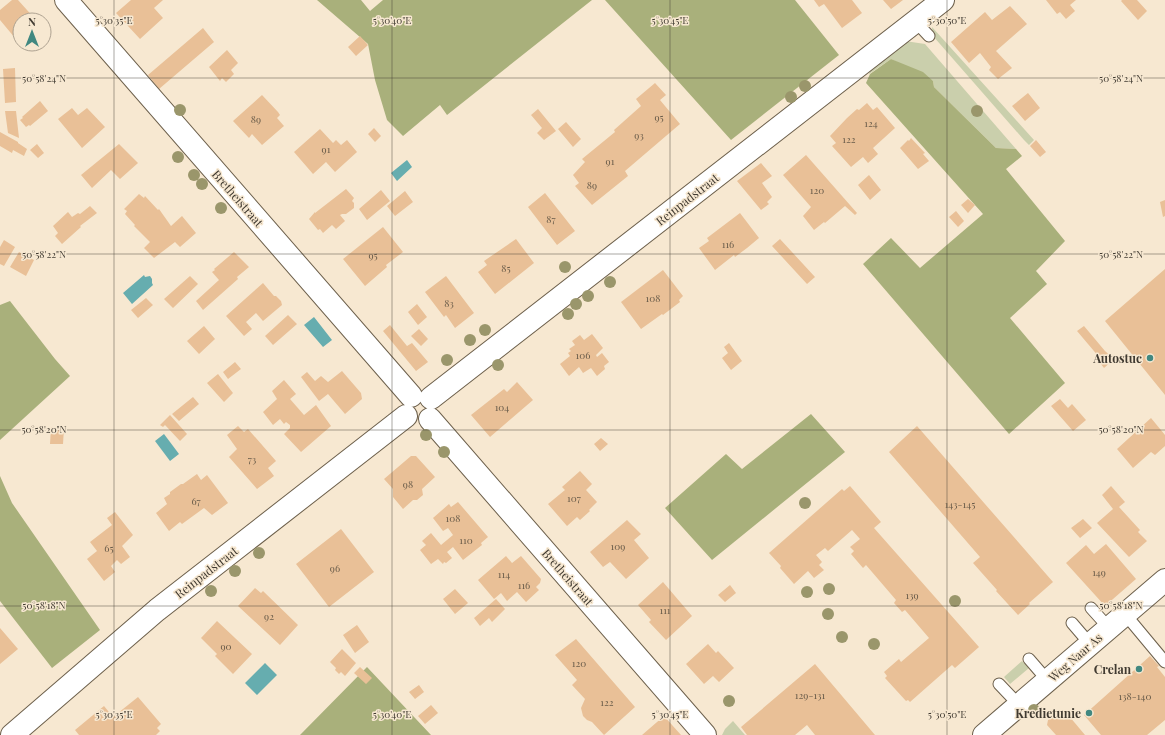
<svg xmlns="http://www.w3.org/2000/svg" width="1165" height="735" font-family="'Playfair Display',serif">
  <rect width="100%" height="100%" fill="#f7e8d1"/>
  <path fill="#cacfac" d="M932,27L1034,140L1029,145L1024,140L933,36Z
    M905,41L925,44L1016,149L996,148L934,87L933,81L891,59L869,74L871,65Z
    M1022,661L1029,668L1010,684L1004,677Z
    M733,721L745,735H722L725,729Z"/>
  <path fill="#a9b07b" d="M317,0H361L370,11L383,0H592L447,115L440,105L403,136L387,120L375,80L368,44Z
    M605,0H795L839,55L731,140Z
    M891,59L923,72L933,81L934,87L996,148L1016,149L1022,156L1006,169L1065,241L1036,271L1047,284L1010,318L1065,383L1009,434L863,264L891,238L920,268L983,214L866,83L870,74Z
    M10,301L55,359L70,376L0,440V305Z
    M811,414L845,452L712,560L665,508L726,454L742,469Z
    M0,476L12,503L100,630L52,668L0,601Z
    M367,667L431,735H300Z"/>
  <path fill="#66adaf" d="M407,160L412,167L397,181L391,173Z
    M144,275L145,277L150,276L152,279V283L153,285L132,304L123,293Z
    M314,317L332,340L323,347L304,325Z
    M164,434L179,454L170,461L155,441Z
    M265,663L277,675L257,695L245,683Z"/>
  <path fill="#e9c097" d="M12,0H18L36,20H20V44L0,20V10Z
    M131,0H163L154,8L163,18L140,39L116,13Z
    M814,0H852L862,13L842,28L824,4L819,7Z
    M883,0H903L891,9Z
    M1046,0H1076L1070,5L1075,11L1066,19L1060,12L1057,14Z
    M1122,0H1137L1147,11L1138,20L1121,1Z
    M1010,6L1027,24L996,51L1012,68L998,79L989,70L991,67L980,53L969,63L951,42L985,12L992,20Z
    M203,28L214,42L159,89L148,75Z
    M360,36L368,45L356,56L348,47Z
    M227,50L238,63L231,70L234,74L226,82L222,78L220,81L209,67Z
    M15,68L16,102L5,103L3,69Z
    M655,83L666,95L660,100L680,124L625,171L628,176L592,205L575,186L579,183L573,175L585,162L582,159L615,132L614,130L641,106L636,99Z
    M1028,93L1040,108L1025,121L1012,106Z
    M262,95L278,112L280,115L277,118L284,126L262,145L252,134L249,138L233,121Z
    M40,101L48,111L30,126L29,125L26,127L20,120L23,118L22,117Z
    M867,103L873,110L877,107L895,128L873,148L878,154L868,163L863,157L851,167L832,146L836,143L830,136L847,118L857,109L859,110Z
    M72,108L78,115L87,108L105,127L82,148L58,119Z
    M538,109L556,131L544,140L537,133L542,128L531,115Z
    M5,111H16L19,138L8,133Z
    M566,122L581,139L573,147L558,129Z
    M374,128L381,136L375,142L368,134Z
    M320,129L333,143L336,140L341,145L347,140L357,152L335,172L326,162L313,174L294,152Z
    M0,132L18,142V143L27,149L24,156L13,150L12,153L0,146Z
    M911,138L925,153L923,154L929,161L918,169L900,148L908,140L909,141Z
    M1036,140L1046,152L1040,157L1030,146Z
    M37,144L44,153L38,158L30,150Z
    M119,144L138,163L120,179L111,170L92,188L81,175Z
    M806,155L857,213L855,215L845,206L825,223L824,222L814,230L803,216L811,207L783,175Z
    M761,163L772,176L762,183L772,197L767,202L769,204L761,210L737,181Z
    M869,175L881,190L870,200L858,185Z
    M346,189L354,198L352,201L354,203V208L346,214H342L340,215L345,221L336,229L332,225L323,233L320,229L318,230L309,219L315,212V213Z
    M381,190L390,201L367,220L359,209Z
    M405,191L413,202L395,216L387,206Z
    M545,193L575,231L557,245L528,207Z
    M139,194L144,198L145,196L158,210L159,209L171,226L182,216L196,233L180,247L175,242L154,258L144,248L150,242L134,226L135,225L125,214L127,211L124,209Z
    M968,199L975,205L968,213L961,205Z
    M1165,200V216L1163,217L1160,202Z
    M90,206L97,213L80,226L81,227L62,244L55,236L58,233L53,226L68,212L72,217L78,213L80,214Z
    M956,211L964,221L958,227L949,217Z
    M740,213L759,238L747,248L735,257L734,255L715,270L699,248L709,241L707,238Z
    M383,227L403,252L386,265L387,267L365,286L343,259Z
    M516,239L534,263L495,294L478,272L487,265L484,261Z
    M780,239L815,277L807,284L772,246Z
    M4,240L15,247L4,266L0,264V247Z
    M19,252L34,260L26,276L10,267Z
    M234,252L249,267L237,277L238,279L203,310L196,301L219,280L212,272L215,270L214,269Z
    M1165,269V395L1105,321Z
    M663,270L683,296L679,300L680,302L663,315L662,314L641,329L621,302Z
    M190,276L198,284L173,308L164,299Z
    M446,276L474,313L455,328L446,315L444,317L425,292Z
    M263,283L274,296H276L281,301L282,305L263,321L256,313L246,322L252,329L244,336L226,316Z
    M146,298L153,305L138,318L131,310Z
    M417,304L427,317L418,325L408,312Z
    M288,315L297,324L273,345L265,336Z
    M390,325L407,346L412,343L428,362L416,371L383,331Z
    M204,326L215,339L199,354L187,341Z
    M1084,326L1105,351L1114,359L1104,368L1097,359L1099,357L1077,331Z
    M419,329L428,339L421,346L411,336Z
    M592,334L603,348L596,355L597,357L602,353L609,362L604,366L605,369L597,376L591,368L583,373L579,367L569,376L560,364L570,356L568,353L571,351L569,349L575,345L572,341L580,335L584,340Z
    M729,343L742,361L731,370L722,358L728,353L724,347Z
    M235,362L241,369L228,379L223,372Z
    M342,371L361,393L362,399L345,414L328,394L319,401L301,377L307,372L315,381L321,376L328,382Z
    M218,374L233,393L224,402L207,383Z
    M284,380L296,394L290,399L304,415L316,405L331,426L301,452L284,434L290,428V425L286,422L284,424L280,419L273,425L263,412L277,399L272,391Z
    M517,382L533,400L490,437L471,415L504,389L507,392Z
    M193,397L199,404L179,421L172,414Z
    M1060,399L1068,408L1072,404L1086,420L1073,431L1051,406Z
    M170,415L187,434L180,441L165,425L163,427L160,425Z
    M1151,418L1165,435V446L1155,455L1151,452L1133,468L1117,449Z
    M238,426L244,432L248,429L276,461L268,468L274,476L257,489L229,457L237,449L227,435Z
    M917,426L1053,582L1029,603L1030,604L1018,615L996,591L997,590L973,563L980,557L889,452Z
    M51,427L64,428L63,444H50Z
    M601,438L608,444L600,451L594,444Z
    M411,456H416L435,477L422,489L423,495L417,500H413L403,509L393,497V489L384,479Z
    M580,471L592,484L586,490L597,502L589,510L590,511L580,520L577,517L567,526L548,504L565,490L562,487Z
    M197,474L201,480L207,475L228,503L212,515L204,508L182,524L180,522L169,531L156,513L167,504L164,498L170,494V492L181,484H183Z
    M850,486L881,522L874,528L979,647L955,668L952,665L910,702L908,700L906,701L885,678L887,676L884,672L899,659L901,662L929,638L905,610L902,612L894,603L896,600L866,565L863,568L851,554L854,551L850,547L860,539L852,530L828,551L825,548L816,555L822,562L819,565L824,570L814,578L808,571L794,584L780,568L781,566L769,553L842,489L844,491Z
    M1111,486L1125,502L1119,507L1140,530L1138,532L1147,541L1129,557L1097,523L1113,509L1102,495Z
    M458,502L488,537L481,543L482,545L463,560L453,547L447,552L452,558L446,563L444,562L443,564L438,559L431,564L420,550L426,545L422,541L431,533L441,545L453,535L448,528L443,531L433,518L449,504L451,507Z
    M115,512L133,535L122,546L130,557L121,564L117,560L111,566L115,572L104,581L87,559L97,551L90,542L112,525L107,518Z
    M1083,519L1092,528L1080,538L1071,528Z
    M627,520L641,534L634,540L649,558L626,579L610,562L603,567L590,552Z
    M341,529L374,572L329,607L296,564Z
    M1106,544L1136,579L1105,606L1066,563L1086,545L1094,554Z
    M506,556L512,563L521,556L541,579L540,583L536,587L539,590L526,602L517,592L507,601L501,593L494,599L478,580Z
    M663,582L692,616L666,640L649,622L651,620L638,605Z
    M730,585L736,593L725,602L718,595Z
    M255,588L261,593L263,591L298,625L280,645L238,606Z
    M455,589L468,603L455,614L443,599Z
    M496,599L505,609L492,622L489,618L480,626L474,618Z
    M217,621L252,654L233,674L215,656L217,654L201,638Z
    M357,625L369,642L355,653L343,635Z
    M0,628L18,649L0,664Z
    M576,639L635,707L604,735L592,722L587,720L583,716L581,708L585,699L572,685L577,680L555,655Z
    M708,644L716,653L718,651L734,668L719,682L713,676L704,684L686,664Z
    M342,649L356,663L345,676L341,672L339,674L335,670L336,668L330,662Z
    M1150,656L1159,666L1157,667L1165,677V720L1147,735H1101L1084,715Z
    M815,664L875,735H815L807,725L795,735H747L741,727Z
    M360,667L372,678L366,684L354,673Z
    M419,685L424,692L415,699L409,692Z
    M138,697L161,724L157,728L160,731L156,735H79L75,730L104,706L113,717Z
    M431,705L438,713L425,724L418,716Z
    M1064,710L1085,735H1056L1047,725L1048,720L1052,717H1056Z
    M664,716L681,735H642Z"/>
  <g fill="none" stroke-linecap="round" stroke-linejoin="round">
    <defs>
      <path id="lane" d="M915,21L929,36
        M1091,608L1109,628
        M1125,614L1165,662
        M1072,623L1090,644
        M1029,659L1048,681
        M999,684L1019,705"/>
      <path id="street" d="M66,0L411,396
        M431,398L943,0
        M430,419L705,735
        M12,735L157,610L406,416"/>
      <path id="secondary" d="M984,735L1165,580"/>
    </defs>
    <use href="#lane" stroke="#6d604c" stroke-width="13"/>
    <use href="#street" stroke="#6d604c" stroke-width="24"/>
    <use href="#secondary" stroke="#6d604c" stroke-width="24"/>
    <use href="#lane" stroke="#fff" stroke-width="11"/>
    <use href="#street" stroke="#fff" stroke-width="22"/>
    <use href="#secondary" stroke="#fff" stroke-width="22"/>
  </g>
  <g fill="#9a966b">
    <circle cx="805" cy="86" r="6"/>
    <circle cx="791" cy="97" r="6"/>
    <circle cx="180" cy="110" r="6"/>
    <circle cx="977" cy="111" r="6"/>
    <circle cx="178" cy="157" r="6"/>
    <circle cx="194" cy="175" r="6"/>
    <circle cx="202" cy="184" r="6"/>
    <circle cx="221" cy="208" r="6"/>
    <circle cx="565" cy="267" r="6"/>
    <circle cx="610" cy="282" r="6"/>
    <circle cx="588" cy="296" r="6"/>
    <circle cx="576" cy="304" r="6"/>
    <circle cx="568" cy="314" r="6"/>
    <circle cx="485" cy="330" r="6"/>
    <circle cx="470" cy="340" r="6"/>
    <circle cx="447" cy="360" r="6"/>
    <circle cx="498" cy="365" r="6"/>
    <circle cx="426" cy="435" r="6"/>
    <circle cx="444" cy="452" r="6"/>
    <circle cx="805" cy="503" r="6"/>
    <circle cx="259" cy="553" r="6"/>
    <circle cx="235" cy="571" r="6"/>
    <circle cx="829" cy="589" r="6"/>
    <circle cx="211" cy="591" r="6"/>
    <circle cx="807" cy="592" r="6"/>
    <circle cx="955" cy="601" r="6"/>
    <circle cx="828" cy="614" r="6"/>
    <circle cx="842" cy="637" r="6"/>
    <circle cx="874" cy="644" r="6"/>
    <circle cx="729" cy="701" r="6"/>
    <circle cx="1034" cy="710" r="6"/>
  </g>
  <path fill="none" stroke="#403a31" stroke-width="1" stroke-opacity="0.45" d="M114,0V735M392,0V735M670,0V735M947,0V735M0,78H1165M0,254H1165M0,430H1165M0,606H1165"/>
  <g fill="#418880" stroke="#f7e8d1" stroke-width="1.5">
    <circle cx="1150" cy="358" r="4"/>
    <circle cx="1139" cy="669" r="4"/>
    <circle cx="1089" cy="713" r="4"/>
  </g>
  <g text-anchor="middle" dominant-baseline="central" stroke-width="3" stroke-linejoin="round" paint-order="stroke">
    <g font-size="10" fill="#6a5c4a">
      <text x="659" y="117">95</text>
      <text x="256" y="119">89</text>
      <text x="871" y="123">124</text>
      <text x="639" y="135">93</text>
      <text x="849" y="139">122</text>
      <text x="326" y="149">91</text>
      <text x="610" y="161">91</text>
      <text x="592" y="185">89</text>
      <text x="817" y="190">120</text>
      <text x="551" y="219">87</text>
      <text x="728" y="244">116</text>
      <text x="373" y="255">95</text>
      <text x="506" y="268">85</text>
      <text x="653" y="298">108</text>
      <text x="449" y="303">83</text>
      <text x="583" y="355">106</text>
      <text x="502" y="407">104</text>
      <text x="252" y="459">73</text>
      <text x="408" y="484">98</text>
      <text x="574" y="498">107</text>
      <text x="196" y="501">67</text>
      <text x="960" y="504">143-145</text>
      <text x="453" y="518">108</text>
      <text x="466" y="540">110</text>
      <text x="618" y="546">109</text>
      <text x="109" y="548">65</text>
      <text x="335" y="568">96</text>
      <text x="1099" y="572">149</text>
      <text x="504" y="574">114</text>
      <text x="524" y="585">116</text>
      <text x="912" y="595">139</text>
      <text x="665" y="610">111</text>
      <text x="269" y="616">92</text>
      <text x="226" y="646">90</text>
      <text x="579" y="663">120</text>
      <text x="810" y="695">129-131</text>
      <text x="1135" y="696">138-140</text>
      <text x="607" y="702">122</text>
    </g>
    <g font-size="12" fill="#403a31" stroke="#f7e8d1">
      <text transform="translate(238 198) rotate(49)">Bretheistraat</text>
      <text transform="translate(687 199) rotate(-38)">Reinpadstraat</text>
      <text transform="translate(206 572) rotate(-38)">Reinpadstraat</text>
      <text transform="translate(568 577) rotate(49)">Bretheistraat</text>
      <text transform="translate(1075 657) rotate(-41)">Weg Naar As</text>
    </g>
    <g font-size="12" font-weight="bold" fill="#403a31" stroke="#f7e8d1" text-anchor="end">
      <text x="1142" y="358">Autostuc</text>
      <text x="1131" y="669">Crelan</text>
      <text x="1081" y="713">Kredietunie</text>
    </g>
  </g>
  <g font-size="10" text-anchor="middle" fill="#403a31" stroke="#f7e8d1" stroke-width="3" stroke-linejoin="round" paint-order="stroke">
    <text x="114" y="24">5°30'35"E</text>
    <text x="392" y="24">5°30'40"E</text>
    <text x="670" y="24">5°30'45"E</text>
    <text x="947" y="24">5°30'50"E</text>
    <text x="44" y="82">50°58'24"N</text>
    <text x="1121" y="82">50°58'24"N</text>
    <text x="44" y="258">50°58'22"N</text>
    <text x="1121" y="258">50°58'22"N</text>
    <text x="44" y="433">50°58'20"N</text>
    <text x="1121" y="433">50°58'20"N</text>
    <text x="44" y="609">50°58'18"N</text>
    <text x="1121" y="609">50°58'18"N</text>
    <text x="114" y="718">5°30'35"E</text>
    <text x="392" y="718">5°30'40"E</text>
    <text x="670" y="718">5°30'45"E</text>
    <text x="947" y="718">5°30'50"E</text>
  </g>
  <g transform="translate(32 32)"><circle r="19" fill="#f7e8d1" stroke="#aea291"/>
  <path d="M0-3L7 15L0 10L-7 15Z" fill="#418880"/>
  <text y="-6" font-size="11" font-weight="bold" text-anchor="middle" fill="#403a31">N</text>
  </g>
</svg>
